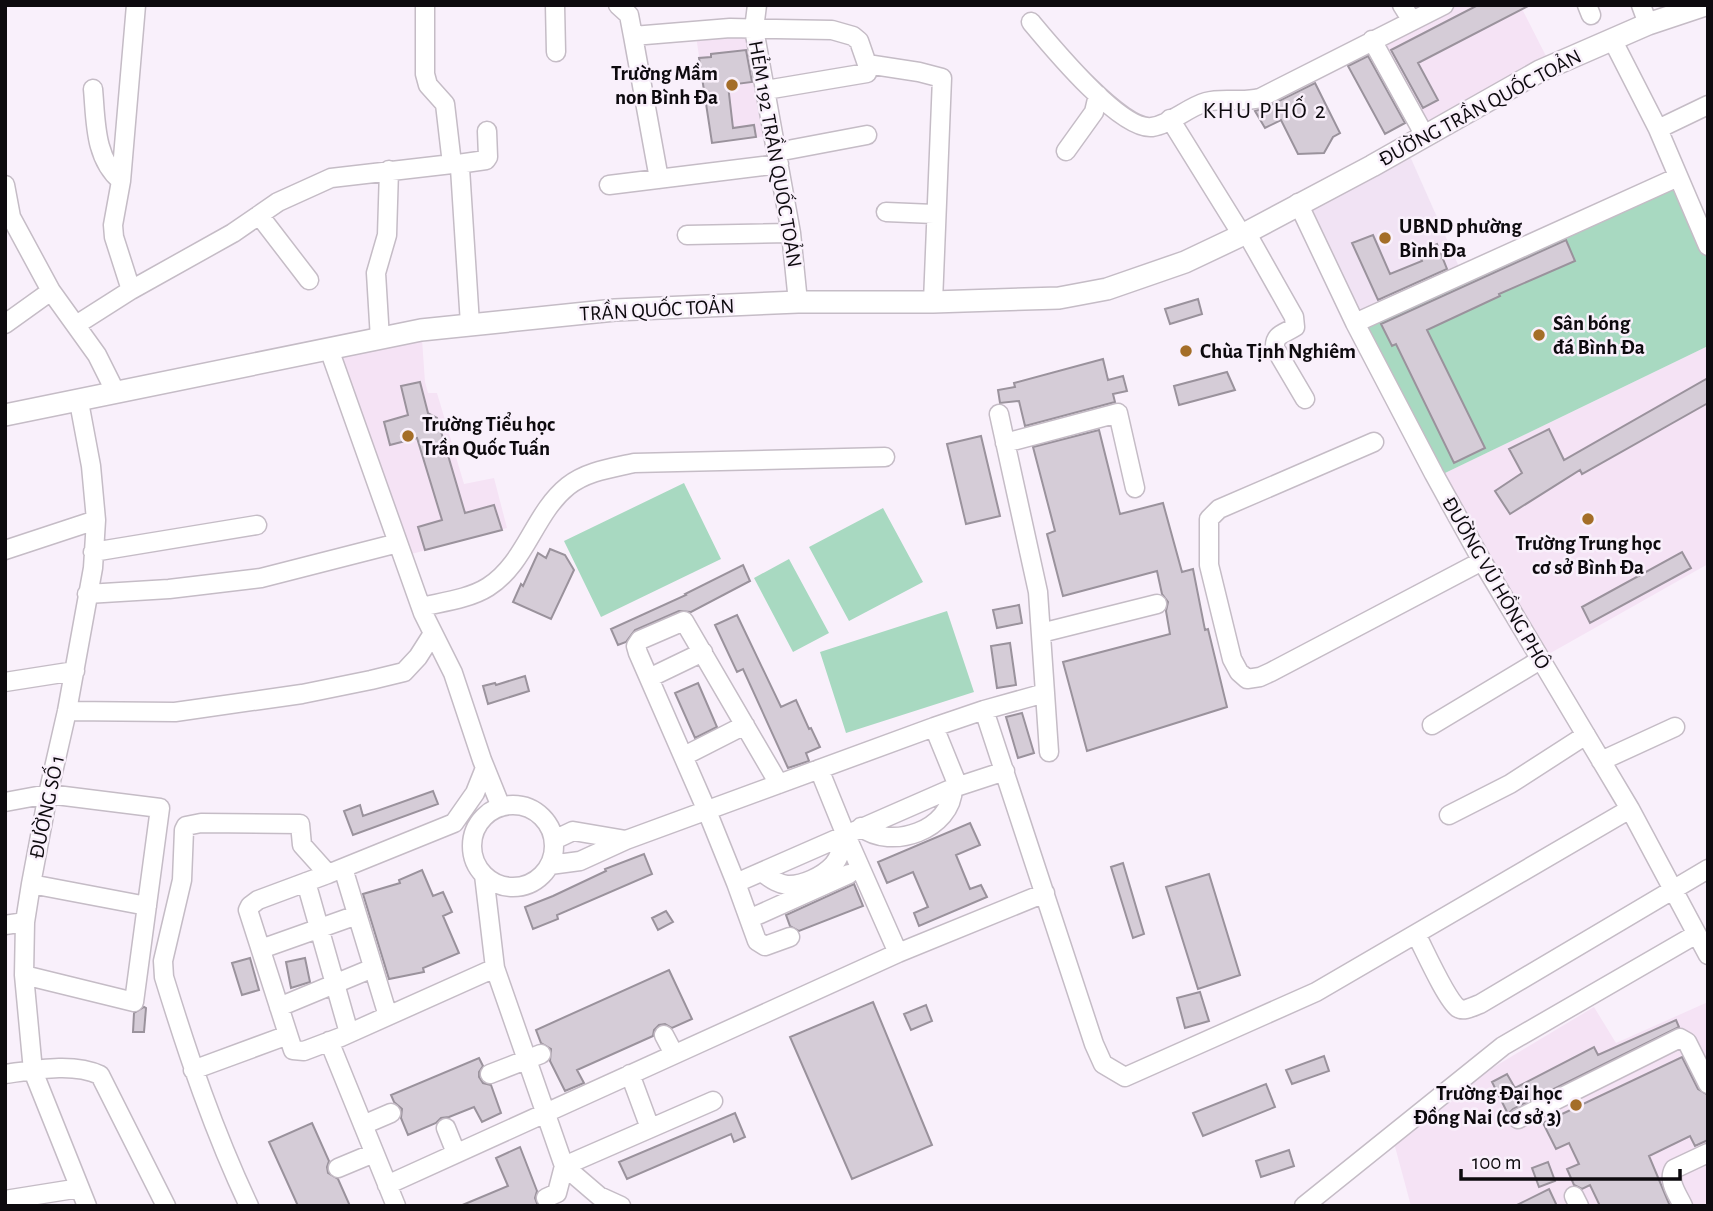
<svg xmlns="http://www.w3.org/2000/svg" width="1713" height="1211" font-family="'Alegreya Sans',sans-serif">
  <rect width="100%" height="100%" fill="#f9f0fb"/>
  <path fill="#f1e3f4" d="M1409,154L1460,269L1359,315L1310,207Z"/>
  <path fill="#f5e3f5" d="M1457,5H1520L1547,58L1425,126L1380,42Z
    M696,36H749L767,136L712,143Z
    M422,339L425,382L428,393H437L464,484L494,478L507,528L408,555L337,357Z
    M1708,346V564L1547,655L1443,474Z
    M1708,1002V1206H1411L1394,1143L1494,1067L1594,1007L1616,1043Z"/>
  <path fill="#a8d9c1" d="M1675,184L1708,258V346L1443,474L1365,324Z
    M684,483L721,559L601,617L564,541Z
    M883,508L923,582L849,621L809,547Z
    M789,559L829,633L793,652L754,578Z
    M947,611L974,692L846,733L820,652Z"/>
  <path fill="#d5ccd7" stroke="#9a929c" stroke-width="2" d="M1478,5H1530L1418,63L1438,100L1423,108L1391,50Z
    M746,50L752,82L728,85L733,128L754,125L756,137L712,143L699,58L711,57V54Z
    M1368,56L1405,123L1385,134L1348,66Z
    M1315,83L1340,133L1333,137L1324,153L1298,154L1281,120L1265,128L1255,111L1265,108Z
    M1373,235L1390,274L1422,261L1418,252L1437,244L1447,269L1378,300L1352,243Z
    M1566,240L1575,261L1499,294L1500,296L1427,330L1485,448L1454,463L1396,344L1392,346L1381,324Z
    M1198,299L1202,314L1170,324L1165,309Z
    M1103,359L1108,380L1123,376L1127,391L1113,394L1115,402L1025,426L1019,401L1000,403L998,390L1015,387L1014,383Z
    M1227,372L1235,390L1179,405L1174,386Z
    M1708,378V403L1582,474L1580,470L1510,514L1495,491L1522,473L1509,449L1549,429L1564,460Z
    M420,382L428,413L437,418L465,513L494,505L502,530L425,550L418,527L442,520L417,438L390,445L384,422L408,415L401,386Z
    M1099,430L1120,514L1163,503L1182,572L1193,569L1205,630L1208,629L1227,707L1087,751L1063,662L1170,634L1166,611L1168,602L1162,594L1157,571L1063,596L1047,534L1055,531L1033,447Z
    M981,436L1000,516L966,524L947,444Z
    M550,549L565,555L574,570L551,619L513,602L521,584L523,586L538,553L546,558Z
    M1682,552L1691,568L1590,623L1582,607Z
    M743,565L750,581L691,612L679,611L635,630L626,642L618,645L611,629L686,595L685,594Z
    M1019,605L1022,623L997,628L993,610Z
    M737,615L781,707L796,700L809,729L811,728L820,747L806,753L809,761L788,768L743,669L737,672L715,625Z
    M1010,643L1016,685L997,688L991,646Z
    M525,676L529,691L488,704L483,686L495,683L496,685Z
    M698,683L717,727L695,738L675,693Z
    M1022,713L1034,753L1018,758L1006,717Z
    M433,791L438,804L353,835L344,811L360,805L363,816Z
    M970,823L980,845L956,855L970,889L981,885L987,897L919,926L914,913L928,907L913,872L887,883L878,862Z
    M644,854L652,874L557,915L558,919L533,929L525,907L553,896L606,871L605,869Z
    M1123,863L1144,934L1133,938L1111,867Z
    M422,870L433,896L443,892L452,912L443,916L459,953L423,968L424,972L389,979L363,894L400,883L399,880Z
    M1209,874L1240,975L1198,989L1166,887Z
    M854,884L863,906L799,931L790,926L786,915Z
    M666,911L673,922L658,930L652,918Z
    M250,958L259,990L242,995L232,963Z
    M305,958L310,982L291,988L286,962Z
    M669,970L692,1019L672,1028L665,1024L659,1025L654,1030L653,1036L577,1070L584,1083L565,1091L550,1061L551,1049L541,1043L536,1030Z
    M1200,992L1209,1021L1185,1028L1177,998Z
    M873,1002L932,1145L852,1179L790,1037Z
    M926,1005L932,1021L911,1030L904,1014Z
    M144,1007L146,1008L144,1032H133L134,1013Z
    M1676,1020L1679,1027L1513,1109L1508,1114L1492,1082L1507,1074L1515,1088L1594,1047L1598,1055Z
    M1324,1056L1329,1071L1292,1084L1286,1070Z
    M1682,1057L1698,1089L1708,1095V1140L1695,1146L1690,1136L1649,1156L1670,1206H1600L1590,1185L1582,1189L1574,1185L1567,1169L1579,1164L1569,1143L1556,1149L1543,1123Z
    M479,1058L483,1066L479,1072V1077L483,1083L491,1085L501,1113L482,1122L474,1107L449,1117L441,1118L436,1123L408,1135L401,1118L402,1109L394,1102L391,1095Z
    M1266,1084L1275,1107L1203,1136L1193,1113Z
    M735,1113L745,1137L734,1142L731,1134L627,1179L619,1162Z
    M312,1123L329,1161L327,1167L328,1173L338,1179L350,1206H298L269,1142Z
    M520,1147L537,1191L535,1198L538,1206H460L508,1186L496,1158Z
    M1289,1150L1294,1166L1261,1177L1256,1161Z
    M1548,1162L1555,1181L1539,1187L1532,1168Z
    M1549,1189L1557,1206H1515Z"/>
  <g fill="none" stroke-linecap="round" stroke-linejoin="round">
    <defs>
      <path id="minor" d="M425,5V74L428,85L445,104L452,164
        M555,5L556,52
        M618,5L629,15L633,36
        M757,5L754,29L791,233L798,302
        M1402,5L1412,21
        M1587,5L1591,15
        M1641,5L1648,24
        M1031,22C1051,46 1121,131 1152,127C1169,125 1188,107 1206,102C1224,97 1241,103 1260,98L1444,5
        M1612,39L1658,129L1708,246
        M1372,40L1425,136
        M93,89C96,121 94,158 121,181
        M766,90L867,73V64L919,72L942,78L933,302
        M1170,119L1242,235
        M1658,129L1708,105
        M1066,151L1094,112L1098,95
        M777,152L867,135
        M458,164L486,160L488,157L487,131
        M659,179L633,36L730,28L832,30L853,36L859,41L867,64
        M5,185L11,217L51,291L97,355L116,393
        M609,185L779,164
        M1298,203L1355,323L1434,474L1482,561L1630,809L1708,955
        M886,212L934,214
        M259,215L309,280
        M1246,232L1294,317L1295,327C1284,334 1274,334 1275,348L1305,399
        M687,235L791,233
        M131,290L114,237L113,225L121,181L136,5
        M1355,323L1678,177
        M5,324L51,291
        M76,325L131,290L233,233L278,202L331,178L452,164H458L460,168L470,324
        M380,339L376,273L387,235L389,170
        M329,349L423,613L453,673L482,760L501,807
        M79,402L91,466L96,520L93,568L67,711L48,794L31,884L25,922L24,975L33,1071L87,1206
        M1374,442L1219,509L1209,519V565L1232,659L1239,672L1247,679L1260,677L1271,672L1482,561
        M1005,443L1118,413L1135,488
        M5,550L96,520
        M93,552L257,525
        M87,594L169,589L261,578L398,543
        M421,607C442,602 469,599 488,587C526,563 534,513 568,486C587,471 612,468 634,463L885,457
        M1041,633L1157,604
        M649,678L703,652
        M5,682L75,671
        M1045,693L1049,752
        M984,710L1045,693L1038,592L999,414
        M67,711L175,712L302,694L371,680L404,672L418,657L432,635
        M1432,725L1540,660
        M934,727L958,786
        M684,756L745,725
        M1601,761L1675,727
        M819,769L845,833L898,953
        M779,784L684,621L640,640L636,646L638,653L707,811L736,883L953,788L1005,771
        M5,802L48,794L160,808L134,1002L24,975
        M472 846a41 41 0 1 1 82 0a41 41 0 1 1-82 0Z
        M1449,815L1510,784L1586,735
        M861,827C891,851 952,830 953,788
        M554,840L573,831L626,840L934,727L984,710L1094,1044L1103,1064L1125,1077L1316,992L1630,809
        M550,865L580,861L626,840
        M343,868L388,1016
        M761,872C769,877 777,884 787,885C802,886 823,876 833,865C841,857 843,843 845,833
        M328,874L258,900L250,906L248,910L293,1050L304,1051L341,1037L495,968
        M484,875L495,968L564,1166L599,1196L621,1206
        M306,882L349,1033
        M736,883L757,941L765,946L790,937
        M31,884L147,906
        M749,919L849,874
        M5,925L25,922
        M1416,934C1424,949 1446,999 1458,1008C1464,1012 1474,1006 1480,1004L1708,869
        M261,949L357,915
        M279,1007L373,968
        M664,1035L674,1054
        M329,1041L396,1206
        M193,1070L288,1035
        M5,1074C34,1070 73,1062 100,1075L166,1206
        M490,1074L541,1054
        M630,1074L650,1128
        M1518,1119L1680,1038L1687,1042L1708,1084
        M363,1125L391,1113
        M446,1128L456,1153
        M338,1168L374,1153
        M387,1185L898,953L1045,893
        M1574,1196L1579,1206
        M546,1198L557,1193L564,1166L713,1101
        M5,1200L80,1188
        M249,1206C214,1132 188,1055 164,977L163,961L182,880L184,830L186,826L201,823L300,824L302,845L328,874L454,823L475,793L485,768
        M1304,1206L1503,1046L1695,935
        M1683,1206C1678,1195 1667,1181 1674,1169L1708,1153"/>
      <path id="major" d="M5,415L421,330L615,310L798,302H933L1059,298L1107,289L1185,262L1242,235L1372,166L1540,71L1648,24L1705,5"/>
    </defs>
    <use href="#minor" stroke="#c5bcc6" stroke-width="21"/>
    <use href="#major" stroke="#c5bcc6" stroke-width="24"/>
    <use href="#minor" stroke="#fff" stroke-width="18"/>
    <use href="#major" stroke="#fff" stroke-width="21"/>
  </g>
  <g fill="#a46e28" stroke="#f9f0fb" stroke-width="2.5">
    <circle cx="732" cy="85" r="7"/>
    <circle cx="1385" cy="238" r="7"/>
    <circle cx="1539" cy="335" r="7"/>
    <circle cx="1186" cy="351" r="7"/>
    <circle cx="408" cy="436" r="7"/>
    <circle cx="1588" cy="519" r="7"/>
    <circle cx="1576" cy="1105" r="7"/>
  </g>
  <g text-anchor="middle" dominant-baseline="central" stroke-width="5" stroke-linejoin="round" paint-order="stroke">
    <g font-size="21" font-weight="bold" fill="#0d0a0e" stroke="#f9f0fb" text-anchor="start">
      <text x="718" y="73" text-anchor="end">Trường Mầm<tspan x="718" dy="24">non Bình Đa</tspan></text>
      <text x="1399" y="226">UBND phường<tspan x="1399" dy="24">Bình Đa</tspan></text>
      <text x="1553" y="323">Sân bóng<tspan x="1553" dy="24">đá Bình Đa</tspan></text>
      <text x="1200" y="351">Chùa Tịnh Nghiêm</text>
      <text x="422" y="424">Trường Tiểu học<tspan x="422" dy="24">Trần Quốc Tuấn</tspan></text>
      <text x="1588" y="543" text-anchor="middle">Trường Trung học<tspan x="1588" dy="24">cơ sở Bình Đa</tspan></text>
      <text x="1562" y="1093" text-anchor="end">Trường Đại học<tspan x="1562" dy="24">Đồng Nai (cơ sở 3)</tspan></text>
    </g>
    <g font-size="21" fill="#0d0a0e" stroke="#f9f0fb">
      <text transform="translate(1480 108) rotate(-28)">ĐƯỜNG TRẦN QUỐC TOẢN</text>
      <text transform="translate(775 154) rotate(80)">HẺM 192 TRẦN QUỐC TOẢN</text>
      <text transform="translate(657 310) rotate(-3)">TRẦN QUỐC TOẢN</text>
      <text transform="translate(1496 583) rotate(60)">ĐƯỜNG VŨ HỒNG PHÔ</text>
      <text transform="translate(47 807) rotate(-78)">ĐƯỜNG SỐ 1</text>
    </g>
    <g font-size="24" letter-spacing="2" fill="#0d0a0e" stroke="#f9f0fb">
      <text x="1265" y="111">KHU PHỐ 2</text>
    </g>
  </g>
  <rect width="1713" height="1211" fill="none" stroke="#0d0a0e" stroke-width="14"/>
  <path d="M1461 1169v10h219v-10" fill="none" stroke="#0d0a0e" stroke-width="3.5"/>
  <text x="1472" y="1169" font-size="21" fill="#0d0a0e" stroke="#f9f0fb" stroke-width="5" paint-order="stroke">100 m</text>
</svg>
